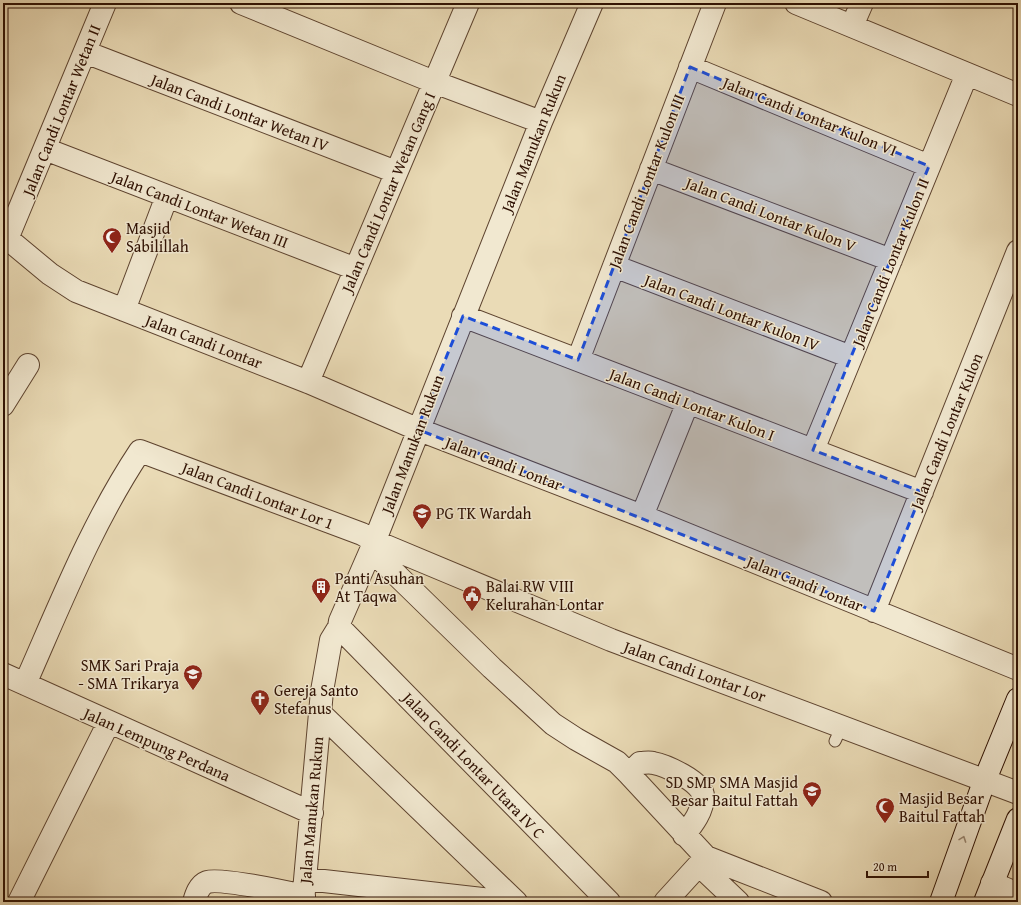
<svg xmlns="http://www.w3.org/2000/svg" width="1021" height="905" font-family="'Gentium Book Plus',serif">
  <rect width="100%" height="100%" fill="#eadbb6"/>
  <filter id="stains"><feTurbulence type="fractalNoise" baseFrequency=".005" numOctaves="4"/><feColorMatrix values="0 0 0 0 .2 0 0 0 0 .09 0 0 0 0 .02 0 0 0 .5 -.17"/></filter>
  <radialGradient id="worn" r=".72"><stop offset=".6" stop-color="#630" stop-opacity="0"/><stop offset="1" stop-color="#630" stop-opacity=".3"/></radialGradient>
  <g fill="none" stroke-linecap="round" stroke-linejoin="round">
    <defs>
      <path id="lane" d="M835,741L842,726"/>
      <path id="street" d="M241,3L434,82L541,122
        M796,3L1018,95
        M852,26L862,3
        M85,52L396,172
        M690,67L929,166
        M45,149L356,269
        M651,169L891,260
        M3,235L50,274L76,291L308,382L417,429L642,516L1018,669
        M7,239L105,3
        M614,266L851,357
        M124,310L167,196
        M463,316L922,492
        M578,360L715,3
        M308,382L468,3
        M3,405L28,365
        M813,450L967,74
        M642,516L688,402
        M371,550L492,668L553,724L576,739L617,762L629,774
        M874,611L1018,251
        M339,627L609,902
        M3,674L312,813
        M25,684C60,605 92,523 140,451L362,534L374,541L611,640L1018,793
        M320,713L516,902
        M684,835C693,824 703,811 703,796C703,782 665,765 653,763C649,762 644,763 640,763L629,774L706,857L821,902
        M699,865L738,902
        M306,879L509,902
        M992,883L1018,894
        M19,902L109,722
        M194,902C196,895 199,885 207,882C221,878 286,892 304,896
        M303,902L322,691L331,640L339,627L340,621L371,550L541,122L592,3
        M665,902L706,857"/>
      <path id="secondary" d="M941,902L984,782L1018,699
        M985,902L1018,819"/>
    </defs>
    <use href="#lane" stroke="#5d432f" stroke-width="13"/>
    <use href="#street" stroke="#5d432f" stroke-width="24"/>
    <use href="#secondary" stroke="#2e1002" stroke-width="24"/>
    <use href="#lane" stroke="#f1e8d0" stroke-width="11"/>
    <use href="#street" stroke="#f1e8d0" stroke-width="22"/>
    <use href="#secondary" stroke="#f1e8d0" stroke-width="22"/>
  </g>
  <defs><path id="oneway-chevron" d="M-2-3.5L2.5 0L-2 3.5" fill="none" stroke-width="1.6" stroke-linecap="round" stroke-linejoin="round"/></defs>
  <use stroke="#998773" href="#oneway-chevron" transform="translate(963 839) rotate(-70)"/>
  <path fill="#1d4ed8" fill-opacity="0.2" stroke="#1d4ed8" stroke-width="3" stroke-dasharray="8 5" stroke-linejoin="round" d="M690,67L929,166L813,450L922,492L874,611L417,429L463,316L578,360Z"/>
  <defs>
    <symbol id="mosque-pin" viewBox="-11 -11 22 30"><path d="M0 17L-7.5 6A9.5 9.5 0 1 1 7.5 6Z" fill="#8f2418" stroke="#f1e8d0"/><path d="M3.5-4.9A6 6 0 1 0 3.5 4.9A5 5 0 1 1 3.5-4.9Z" fill="#fff"/></symbol>
    <symbol id="school-pin" viewBox="-11 -11 22 30"><path d="M0 17L-7.5 6A9.5 9.5 0 1 1 7.5 6Z" fill="#8f2418" stroke="#f1e8d0"/><path d="M0-5L7-2L0 1L-7-2ZM-4 1L0 2.5L4 1V4Q0 6-4 4Z" fill="#fff"/></symbol>
    <symbol id="building-pin" viewBox="-11 -11 22 30"><path d="M0 17L-7.5 6A9.5 9.5 0 1 1 7.5 6Z" fill="#8f2418" stroke="#f1e8d0"/><path d="M-4-6H4V6H1V3H-1V6H-4ZM-2.5-4.3h1.7v1.8h-1.7ZM.8-4.3h1.7v1.8H.8ZM-2.5-1h1.7V.8h-1.7ZM.8-1h1.7V.8H.8Z" fill="#fff"/></symbol>
    <symbol id="civic-pin" viewBox="-11 -11 22 30"><path d="M0 17L-7.5 6A9.5 9.5 0 1 1 7.5 6Z" fill="#8f2418" stroke="#f1e8d0"/><path d="M-.6-6.5H3V-4.5H.6V-3L4-1V1h2V6H-6V1h2V-1L-.6-3ZM-1.2 2.5V6h2.4V2.5Z" fill="#fff"/></symbol>
    <symbol id="church-pin" viewBox="-11 -11 22 30"><path d="M0 17L-7.5 6A9.5 9.5 0 1 1 7.5 6Z" fill="#8f2418" stroke="#f1e8d0"/><path d="M-1.2-6h2.4v3.5h3.3v2.4h-3.3V6h-2.4V-.1h-3.3v-2.4h3.3Z" fill="#fff"/></symbol>
  </defs>
  <g fill-rule="evenodd">
    <use href="#mosque-pin" x="101" y="226" width="22" height="30"/>
    <use href="#school-pin" x="411" y="502" width="22" height="30"/>
    <use href="#building-pin" x="310" y="576" width="22" height="30"/>
    <use href="#civic-pin" x="461" y="584" width="22" height="30"/>
    <use href="#school-pin" x="182" y="663" width="22" height="30"/>
    <use href="#church-pin" x="249" y="688" width="22" height="30"/>
    <use href="#school-pin" x="801" y="780" width="22" height="30"/>
    <use href="#mosque-pin" x="874" y="796" width="22" height="30"/>
  </g>
  <g text-anchor="middle" dominant-baseline="central" stroke-width="3" stroke-linejoin="round" paint-order="stroke">
    <g font-size="16" fill="#2e1002" stroke="#f1e8d0">
      <text transform="translate(61 110) rotate(-68)">Jalan Candi Lontar Wetan II</text>
      <text transform="translate(240 112) rotate(21)">Jalan Candi Lontar Wetan IV</text>
      <text transform="translate(810 116) rotate(22)">Jalan Candi Lontar Kulon VI</text>
      <text transform="translate(533 143) rotate(-68)">Jalan Manukan Rukun</text>
      <text transform="translate(646 181) rotate(-69)">Jalan Candi Lontar Kulon III</text>
      <text transform="translate(388 192) rotate(-67)">Jalan Candi Lontar Wetan Gang I</text>
      <text transform="translate(200 209) rotate(21)">Jalan Candi Lontar Wetan III</text>
      <text transform="translate(771 214) rotate(21)">Jalan Candi Lontar Kulon V</text>
      <text transform="translate(890 262) rotate(-68)">Jalan Candi Lontar Kulon II</text>
      <text transform="translate(732 312) rotate(21)">Jalan Candi Lontar Kulon IV</text>
      <text transform="translate(204 341) rotate(21)">Jalan Candi Lontar</text>
      <text transform="translate(692 404) rotate(21)">Jalan Candi Lontar Kulon I</text>
      <text transform="translate(946 431) rotate(-68)">Jalan Candi Lontar Kulon</text>
      <text transform="translate(412 444) rotate(-69)">Jalan Manukan Rukun</text>
      <text transform="translate(504 463) rotate(21)">Jalan Candi Lontar</text>
      <text transform="translate(258 495) rotate(21)">Jalan Candi Lontar Lor 1</text>
      <text transform="translate(805 583) rotate(22)">Jalan Candi Lontar</text>
      <text transform="translate(695 671) rotate(20)">Jalan Candi Lontar Lor</text>
      <text transform="translate(157 744) rotate(24)">Jalan Lempung Perdana</text>
      <text transform="translate(474 765) rotate(46)">Jalan Candi Lontar Utara IV C</text>
      <text transform="translate(311 810) rotate(-85)">Jalan Manukan Rukun</text>
    </g>
    <g font-size="16" fill="#2e1002" stroke="#f1e8d0" text-anchor="start">
      <text x="126" y="228">Masjid<tspan x="126" dy="18">Sabilillah</tspan></text>
      <text x="436" y="513">PG TK Wardah</text>
      <text x="335" y="578">Panti Asuhan<tspan x="335" dy="18">At Taqwa</tspan></text>
      <text x="486" y="586">Balai RW VIII<tspan x="486" dy="18">Kelurahan Lontar</tspan></text>
      <text x="179" y="665" text-anchor="end">SMK Sari Praja<tspan x="179" dy="18">- SMA Trikarya</tspan></text>
      <text x="274" y="690">Gereja Santo<tspan x="274" dy="18">Stefanus</tspan></text>
      <text x="798" y="782" text-anchor="end">SD SMP SMA Masjid<tspan x="798" dy="18">Besar Baitul Fattah</tspan></text>
      <text x="899" y="798">Masjid Besar<tspan x="899" dy="18">Baitul Fattah</tspan></text>
    </g>
  </g>
  <rect width="1021" height="905" fill="none" stroke="#eadbb6" stroke-width="16"/>
  <rect x="4" y="4" width="1013" height="897" fill="none" stroke="#2e1002" stroke-width="2"/>
  <rect x="8" y="8" width="1005" height="889" fill="none" stroke="#2e1002"/>
  <path d="M867 871v6h61v-6" fill="none" stroke="#2e1002" stroke-width="2"/>
  <text x="873" y="871" font-size="12" fill="#2e1002" stroke="#f1e8d0" stroke-width="3" paint-order="stroke">20 m</text>
  <rect width="100%" height="100%" filter="url(#stains)"/>
  <rect width="100%" height="100%" fill="url(#worn)"/>
</svg>
